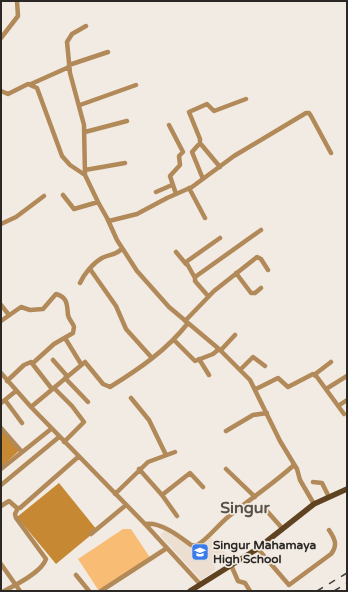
<svg xmlns="http://www.w3.org/2000/svg" width="348" height="592" font-family="'Varela Round',sans-serif">
  <rect width="100%" height="100%" fill="#f2ebe3"/>
  <path fill="#ecdfd1" d="M165,530L193,548L210,537L228,555L214,566L216,568L209,575L201,580L160,535Z"/>
  <path fill="#f8bc74" d="M123,529H131L151,559L99,591L78,559Z"/>
  <path fill="#c68832" d="M1,429L20,450L1,467Z
    M59,483L97,530L56,564L17,517Z"/>
  <g fill="none" stroke-linecap="round" stroke-linejoin="round">
    <path stroke="#b28958" stroke-width="4.5" d="M1,38L18,16L17,1
      M69,65L108,52
      M31,84L69,67
      M1,91L8,94L28,84L37,88L62,156L70,165L85,175L98,202L107,218L117,240L137,271L169,307L219,349L250,380L280,441L297,469L300,480L314,504
      M80,105L136,85
      M169,125L183,152L179,156L180,165L170,176L176,194
      M85,132L127,121
      M200,143L220,167
      M85,170L125,163
      M85,175L84,125L70,73L67,42L72,34L86,26
      M203,179L192,152L200,143V139L189,112L207,104L214,111L246,99
      M189,188L205,218
      M156,192L172,185
      M63,195L74,209L98,202
      M109,221L137,214L167,198L192,187L234,156L306,113H309L311,116L331,153
      M1,224L16,217L44,196
      M176,252L186,264
      M90,269L116,306L126,329L152,358
      M236,273L251,293H255L261,288
      M195,278L186,262L220,238
      M80,283C84,274 93,263 102,258C110,254 114,256 122,249
      M208,296L195,281V277L261,230
      M1,305L9,315
      M1,321L21,307L30,310L43,309L56,294C68,297 67,306 68,315C69,320 73,323 74,327L73,333L54,344L33,363
      M185,321L214,291L257,257L261,259L268,270
      M65,338L81,364
      M174,340L195,361L213,354L219,349
      M221,350L235,335
      M199,359L209,375
      M53,360L67,376
      M241,369L253,357L265,366
      M1,373L31,407L145,524L200,584
      M314,375L331,362
      M65,378L88,402
      M7,381L24,365L31,362L52,389
      M54,388L72,406L84,422L64,442
      M256,389L278,378L288,387L313,374L317,377L344,414
      M326,389L347,376
      M131,398L149,420L166,455
      M5,400L22,423
      M1,403L16,391
      M338,406L347,400
      M31,407L85,362L103,384L110,387C139,369 167,350 188,323
      M1,428L22,452
      M226,431L253,415L267,413
      M1,469L51,429
      M139,469L162,495L177,516
      M226,469L255,497
      M313,482L322,483L329,497
      M1,485L59,437
      M115,494L148,462L175,452
      M162,495L190,473L203,487
      M1,506L9,501L17,508H20L78,457
      M266,510L282,528
      M145,524C160,521 180,537 191,545L196,546C209,538 217,526 228,517C250,499 273,484 294,465
      M91,534L126,505
      M258,549L289,585L331,554C338,545 335,539 329,530
      M1,564L20,591
      M231,565L238,581L245,583L250,591
      M76,575L89,591
      M4,591C16,585 42,572 46,559L16,518L15,514L18,508
      M101,591L167,548"/>
    <path stroke="#5f4320" stroke-width="5.5" d="M190,591L257,549L314,504L347,489"/>
    <path stroke="#413e3a" stroke-width="1.5" stroke-dasharray="7 7" stroke-linecap="butt" d="M317,591L347,573
      M334,591L347,583"/>
  </g>
  <defs>
    <symbol id="school-square" viewBox="-11 -11 22 22"><rect x="-9" y="-9" width="18" height="18" rx="4" fill="#387be9" stroke="#f2ebe3"/><path d="M0-5L7-2L0 1L-7-2ZM-4 1L0 2.5L4 1V4Q0 6-4 4Z" fill="#fff"/></symbol>
  </defs>
  <g fill-rule="evenodd">
    <use href="#school-square" x="190" y="542" width="20" height="20"/>
  </g>
  <g text-anchor="middle" dominant-baseline="central" stroke-width="3.5" stroke-linejoin="round" paint-order="stroke">
    <g font-size="12" font-weight="bold" fill="#2a2724" stroke="#f2ebe3" text-anchor="start">
      <text x="213" y="545">Singur Mahamaya<tspan x="213" dy="14">High School</tspan></text>
    </g>
    <g font-size="16" font-weight="bold" fill="#57514a" stroke="#f2ebe3">
      <text x="245" y="508">Singur</text>
    </g>
  </g>
  <rect width="348" height="592" fill="none" stroke="#2a2724" stroke-width="4"/>
</svg>
